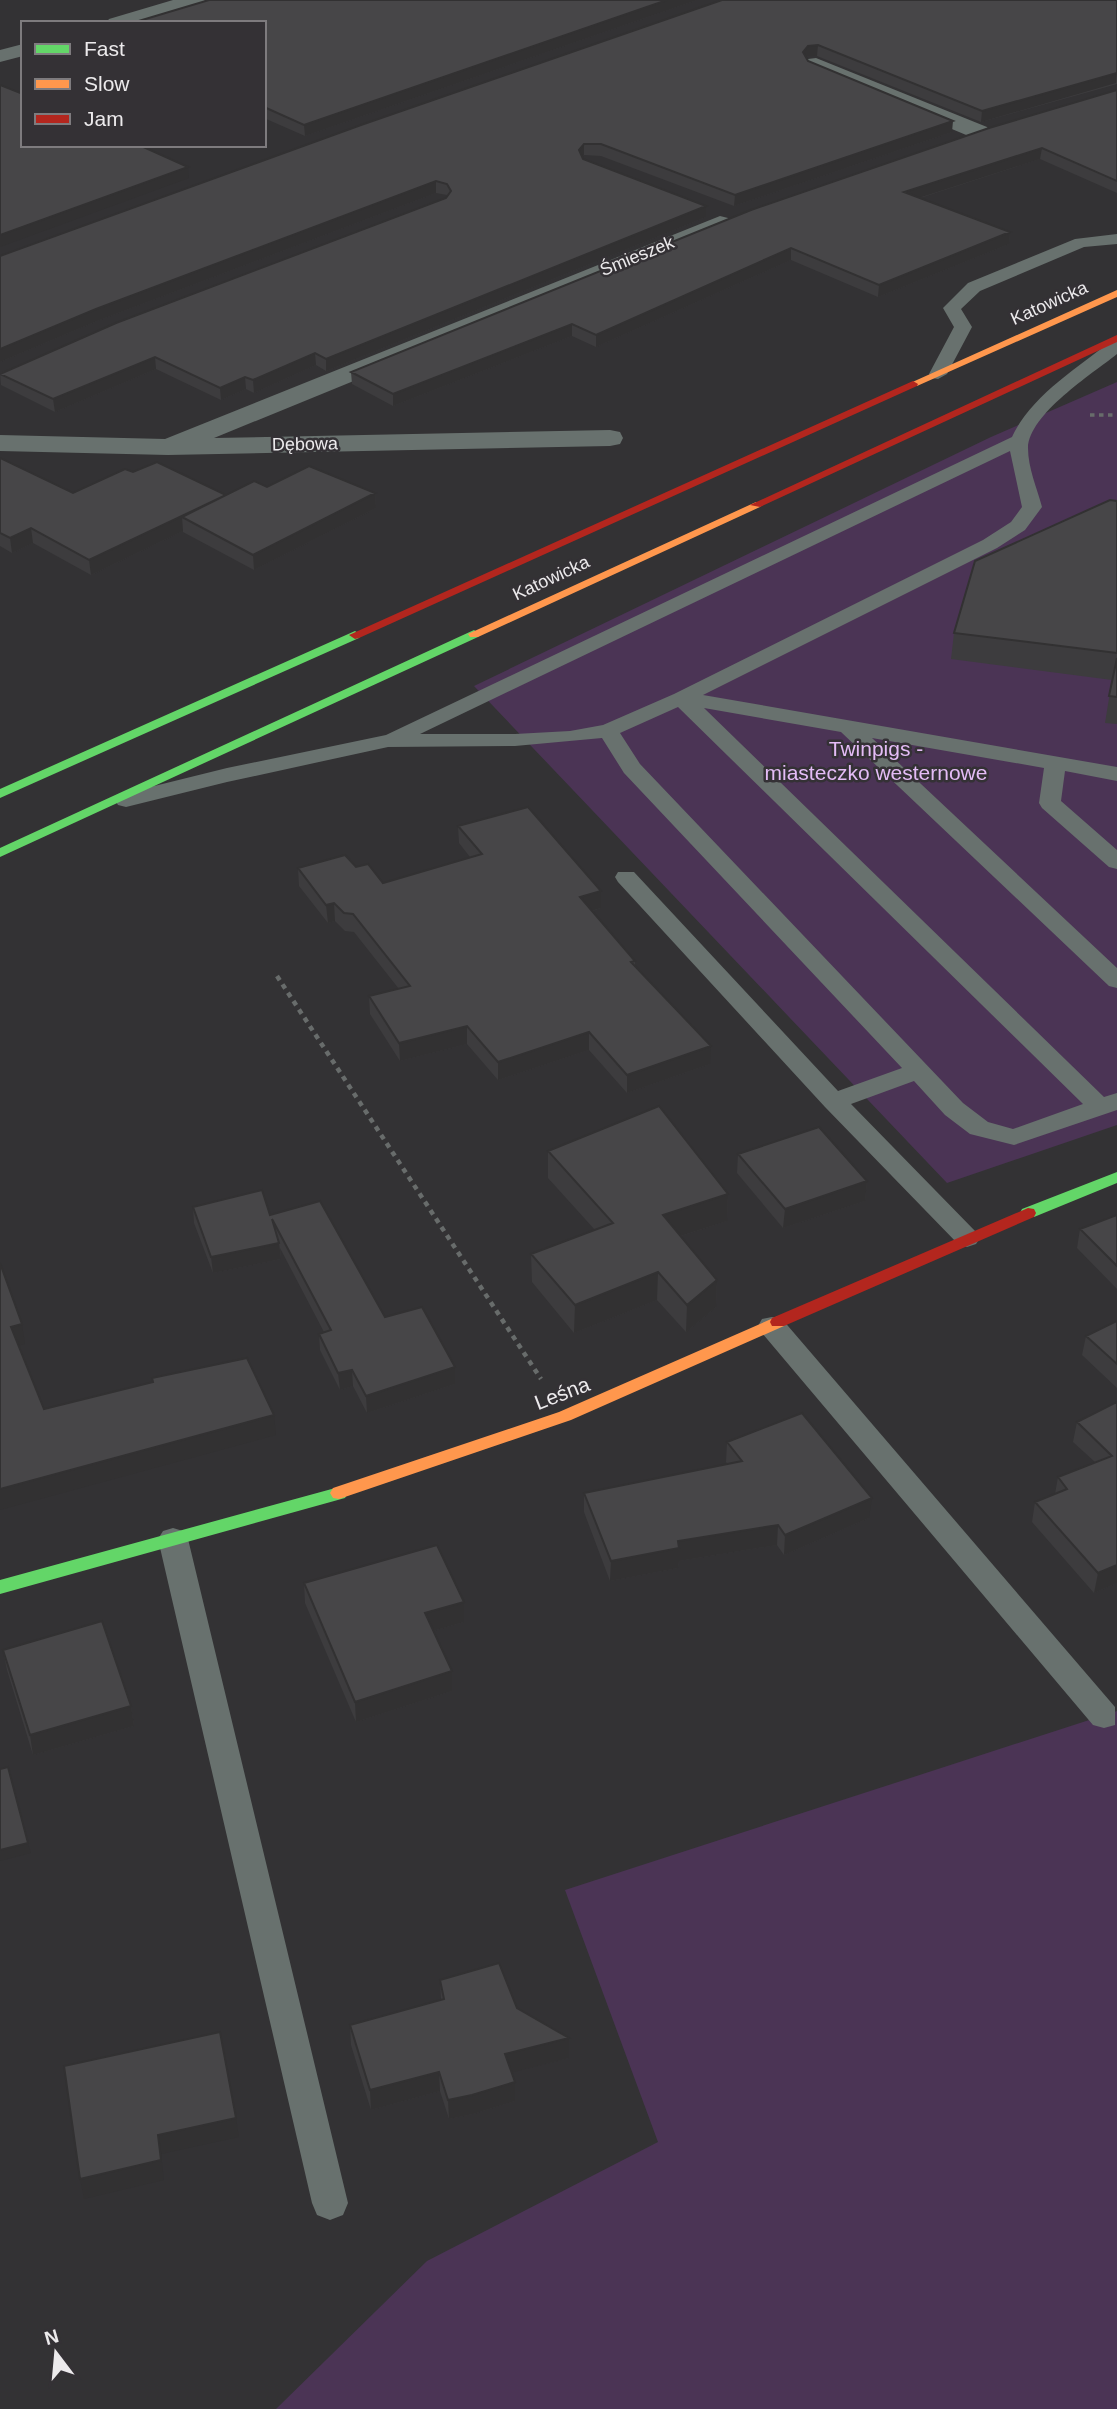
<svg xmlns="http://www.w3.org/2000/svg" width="1117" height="2409" font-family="Arial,sans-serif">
  <rect width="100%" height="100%" fill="#333234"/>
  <path fill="#4b3455" d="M1117,382V1125L947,1183L474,686L991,437Z
    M1117,1711V2409H276L427,2261L658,2142L565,1890Z"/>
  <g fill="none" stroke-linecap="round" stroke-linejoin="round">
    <path stroke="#686c6b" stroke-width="3.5" stroke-dasharray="4.5 4.5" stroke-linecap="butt" d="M1090,415H1117"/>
    <path stroke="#686c6b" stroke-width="4.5" stroke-dasharray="5 5" stroke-linecap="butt" d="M277,976L541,1379"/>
    <path fill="#68716e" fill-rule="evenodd" d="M1117,234V244L1084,247L980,291L961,309L972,327L947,374L938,379L932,378L929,374L954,327L943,308L968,283L1075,239Z
      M1117,340V354C1092,374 1029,414 1028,448C1028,468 1037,488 1042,507L1025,530L997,548L703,695L1117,767V781L1065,771L1061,801L1117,850V869L1109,867L1042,808L1039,803L1044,768L872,738L1117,968V988L1109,986L841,732L704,708L1104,1097L1117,1093V1110L1014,1145L970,1134L945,1115L914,1081L851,1104L976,1232L980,1238L976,1244L967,1247L958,1244L825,1107L618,882L615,877L618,872H634L838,1091L902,1068L624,773L602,738L515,746L388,747L227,782L126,807L118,805L115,800L118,795L227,768L386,735L1012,437C1031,396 1076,369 1111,341ZM1010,451L1022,507L1011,522L983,540L674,694L603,725L570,731L515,734H420ZM678,707L1083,1104L1013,1129L988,1122L963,1103L640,764L620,733Z
      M772,1317L782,1319L1115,1707V1725L1104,1728L1093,1725L762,1333L758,1326L762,1319Z
      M173,1528L183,1531L188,1539L348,2203L343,2215L330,2220L317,2215L312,2203L158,1539L163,1531Z"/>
    <path fill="#68716e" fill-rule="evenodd" d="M173,0H205L202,4L139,23H106L109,19Z
      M23,44V56L0,62V50Z
      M816,58L987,127L990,132L987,137H971L808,69L805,64L808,59Z
      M720,216L728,218L732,223L728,228L214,438L610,430L620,432L623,438L620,444L610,446L168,455L0,451V435L165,439Z"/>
    <path fill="#63d668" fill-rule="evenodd" d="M474,630L480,634L478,637L0,857V848Z
      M355,631L361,635L359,638L0,798V789Z
      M1117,1172V1183L1034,1217H1022L1020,1213L1022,1209Z
      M339,1487L345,1488L348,1493L345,1498L0,1594V1580Z"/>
    <path fill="#ff974d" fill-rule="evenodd" d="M1117,290V297L917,386L908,384Z
      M756,502L762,505L760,507L478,637H470L468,634Z
      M778,1316L784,1318L786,1322L784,1326L571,1420L339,1499L333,1498L330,1493L333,1488L559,1412Z"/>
    <path fill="#b3261e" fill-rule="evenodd" d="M1117,335V342L760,507L750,505Z
      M913,381L918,384L917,386L359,638L355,639L349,635Z
      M1028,1208L1034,1209L1036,1213L1034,1217L784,1326H772L770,1322L772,1318Z"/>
  </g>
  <path fill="#3d3c3e" d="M697,0L305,136L264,118V23Z
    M722,0H1117V84L981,122L817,56H808L806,58L808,61L952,132L734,206L601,156L584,155L582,157L583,159L706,206V217L326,371L316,365L254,393L246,389L221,400L156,369L55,412L1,385L0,373L446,198L447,195L436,193L97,321L0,362V256Z
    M1117,90V193L1040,159L920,198L1010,232L1009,244L878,297L791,260L596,347L572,336L393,406L352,384L351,372Z
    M0,458L73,493L133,472L226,495L267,487L375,493L376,508L254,570L183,532V531L91,575L33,543L12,553L0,546Z
    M1117,501V724L1105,723L1112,680L951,659L954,633Z
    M458,826L601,891V908L592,911L635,961V966L710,1064L627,1093L589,1050L498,1080L467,1044L400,1061L370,1014L369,996L399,989L354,932L345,931L335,921L328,923L299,886L298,868L356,867L383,883L470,857L459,843Z
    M548,1151L728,1194L727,1221L681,1236L717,1280L716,1307L686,1332L657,1300L574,1333L532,1282L531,1254L595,1230L548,1178Z
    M738,1154L867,1181L865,1201L783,1228L737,1173Z
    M193,1207L270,1215L385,1317L455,1367V1384L367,1413L353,1386L340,1390L320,1350L319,1334L324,1332L280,1248L281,1259L213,1273L194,1223Z
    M1117,1215V1289L1077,1248L1080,1229Z
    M1117,1321V1388L1082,1355L1086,1336Z
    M1117,1402V1583L1094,1593L1032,1522L1035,1502L1055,1494L1058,1477L1095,1462L1073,1442L1077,1422Z
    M727,1442L869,1518L784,1555L777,1545L679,1561L678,1568L610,1581L584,1512V1493L728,1464L726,1462Z
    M304,1583L464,1602V1622L433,1631L452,1691L356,1722L305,1603Z
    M3,1650L131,1706L134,1726L33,1755L7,1670Z
    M440,1980L517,2008L569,2058L512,2072L515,2082V2101L473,2114L449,2119L440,2091L371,2110L351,2045L350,2025L441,2000Z"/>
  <path fill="#323132" d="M667,0H697L305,136L304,125Z
    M818,45L817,56H808L803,63V52L808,46Z
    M1117,73L1116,83L981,122L982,111Z
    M953,121L952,132L734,206L735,195Z
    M584,144V155L579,162V150Z
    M1042,148L1040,159L903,203L904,192Z
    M188,167L189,178L0,247V235Z
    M436,181V193L97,321L0,362V349L96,309Z
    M706,206V217L326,371V359Z
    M1010,232L1009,244L878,297L879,285Z
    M791,248V260L596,347V335Z
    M572,324V336L393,406V394Z
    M315,353L316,365L254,393L253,380Z
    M155,357L156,369L55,412L53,399Z
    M245,377L246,389L221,400L220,388Z
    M375,493L376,508L254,570L253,555Z
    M226,495L182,517L183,531L91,575L89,560Z
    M31,528L33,543L12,553L10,538Z
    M601,891V908L580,914V897Z
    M334,903L335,921L328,923L326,905Z
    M467,1026V1044L400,1061L399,1043Z
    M589,1032V1050L498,1080V1062Z
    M711,1046L710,1064L627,1093V1075Z
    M867,1181L865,1201L783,1228L785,1209Z
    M728,1194L727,1221L662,1242L663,1215Z
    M279,1243L281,1259L213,1273L211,1257Z
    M658,1272L657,1300L574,1333L575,1305Z
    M717,1280L716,1307L686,1332L687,1305Z
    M22,1324L25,1344L15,1347L11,1327Z
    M455,1367V1384L367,1413L366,1396Z
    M352,1370L353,1386L340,1390L338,1373Z
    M274,1415L276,1435L0,1510V1489Z
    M872,1498L869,1518L784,1555L785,1535Z
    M778,1525L777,1545L679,1561L678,1568L610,1581L611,1561L678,1541Z
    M1117,1565V1583L1094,1593L1098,1573Z
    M464,1602V1622L426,1633L425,1613Z
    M452,1671V1691L356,1722L355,1702Z
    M131,1706L134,1726L33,1755L30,1735Z
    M28,1843L31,1853L0,1861V1850Z
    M569,2038V2058L506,2074L505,2054Z
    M439,2072L440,2091L371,2110L370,2090Z
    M515,2082V2101L473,2114L449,2119L448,2100Z
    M236,2118L239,2137L161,2154L164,2180L84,2199L80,2179L158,2135Z"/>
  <path fill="#474648" stroke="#323132" stroke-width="2" d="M209,0H667L304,125L264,107V23H132Z
    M722,0H1117V73L982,111L818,45L808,46L803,52L808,61L953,121L735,195L601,144H584L579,150L583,159L706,206L326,359L315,353L253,380L245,377L220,388L155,357L53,399L0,374L116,323L446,198L451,191L447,184L436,181L96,309L0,349V256L361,125Z
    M0,85L23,94V145H139L188,167L0,235Z
    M1117,90V181L1042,148L904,192L1010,232L879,285L791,248L596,335L572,324L393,394L351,372L751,210L989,128Z
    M0,458L73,493L125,469L133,472L157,462L226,495L89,560L31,528L10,538L0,533Z
    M309,466L375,493L253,555L182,517L254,481L267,487Z
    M1110,500L1117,501V653L954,633L975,561Z
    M1117,658V697L1109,696Z
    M528,807L601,891L580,897L635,961L631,962L711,1046L627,1075L589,1032L498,1062L467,1026L399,1043L369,996L410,986L353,914L344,913L334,903L326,905L298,868L345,855L356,867L368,864L383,883L482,854L458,826Z
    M659,1106L728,1194L663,1215L717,1280L687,1305L658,1272L575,1305L531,1254L613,1223L548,1151Z
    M819,1127L867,1181L785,1209L738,1154Z
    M262,1190L270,1215L320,1201L385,1317L422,1307L455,1367L366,1396L352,1370L338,1373L319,1334L331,1330L272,1219L279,1243L211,1257L193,1207Z
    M1117,1215V1266L1080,1229Z
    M0,1263L22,1324L11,1327L44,1409L153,1382L152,1378L247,1358L274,1415L0,1489Z
    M1117,1321V1364L1086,1336Z
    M1117,1402V1565L1098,1573L1035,1502L1067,1489L1058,1477L1112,1456L1077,1422Z
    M802,1413L872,1498L785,1535L778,1525L678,1541L679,1548L611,1561L584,1493L742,1461L727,1442Z
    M437,1545L464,1602L425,1613L452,1671L355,1702L304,1583Z
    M102,1621L131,1706L30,1735L3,1650Z
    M8,1767L28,1843L0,1850V1769Z
    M499,1963L517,2008L569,2038L505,2054L515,2082L472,2095L448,2100L439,2072L370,2090L350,2025L444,1999L440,1980Z
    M220,2032L236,2118L158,2135L161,2160L80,2179L64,2066Z"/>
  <g text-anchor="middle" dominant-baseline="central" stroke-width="5" stroke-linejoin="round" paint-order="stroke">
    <g font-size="18" fill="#eceaec" stroke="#343135">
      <text transform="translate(637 256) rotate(-22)">Śmieszek</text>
      <text transform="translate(1049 303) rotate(-24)">Katowicka</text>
      <text transform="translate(305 444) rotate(-1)">Dębowa</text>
      <text transform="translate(551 578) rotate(-25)">Katowicka</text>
    </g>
    <g font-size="21" fill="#e4bcf6" stroke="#343135">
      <text x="876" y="748">Twinpigs -<tspan x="876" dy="24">miasteczko westernowe</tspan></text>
    </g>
    <g font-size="21" fill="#eceaec" stroke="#343135">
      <text transform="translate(562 1393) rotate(-21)">Leśna</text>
    </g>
  </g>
  <rect x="21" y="21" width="245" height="126" fill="#343135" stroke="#7e7b7e" stroke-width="2"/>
  <rect x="35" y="44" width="35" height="10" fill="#63d668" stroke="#7e7b7e" stroke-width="2"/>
  <text x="84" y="56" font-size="21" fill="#eceaec">Fast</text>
  <rect x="35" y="79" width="35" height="10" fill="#ff974d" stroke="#7e7b7e" stroke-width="2"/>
  <text x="84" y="91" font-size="21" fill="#eceaec">Slow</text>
  <rect x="35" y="114" width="35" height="10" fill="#b3261e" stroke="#7e7b7e" stroke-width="2"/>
  <text x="84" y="126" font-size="21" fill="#eceaec">Jam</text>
  <g transform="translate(56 2353) rotate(344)" stroke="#343135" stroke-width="5" paint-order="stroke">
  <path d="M0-5L12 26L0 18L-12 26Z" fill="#eceaec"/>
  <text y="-10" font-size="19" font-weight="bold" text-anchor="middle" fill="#eceaec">N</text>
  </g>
</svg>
